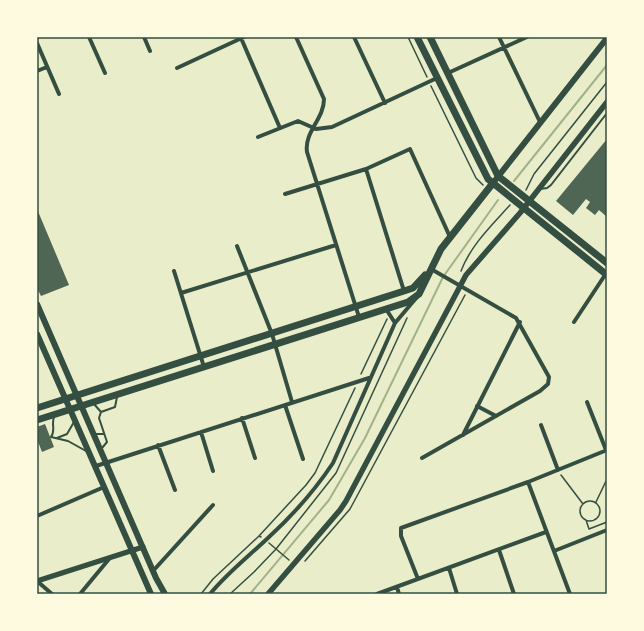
<svg xmlns="http://www.w3.org/2000/svg" width="644" height="631" font-family="Karla,sans-serif">
  <rect width="100%" height="100%" fill="#e9edc9"/>
  <g fill="none" stroke-linecap="round" stroke-linejoin="round">
    <path stroke="#a3b18a" stroke-width="2" d="M514,181L607,65
      M250,594L329,500L365,438L443,277L498,200"/>
  </g>
  <path fill="#4f6655" d="M607,139V217L599,210L595,215L586,208L590,202L586,199L573,215L556,201Z
    M37,209L69,285L41,296L37,288Z
    M45,424L54,447L42,452L37,439V427Z"/>
  <g fill="none" stroke-linecap="round" stroke-linejoin="round">
    <path stroke="#344e41" stroke-width="1.5" d="M408,37L427,77
      M431,86L476,178L483,185
      M526,190L534,174L607,82
      M461,271C471,245 491,226 510,205
      M361,374L387,319
      M561,475L583,504
      M580 511a10 10 0 1 1 20 0a10 10 0 1 1-20 0Z
      M596,502L607,479
      M586,520L589,529L607,522
      M261,537L259,536L306,485L315,473L355,388
      M269,543L276,549L336,473L407,318
      M305,561L350,509L465,295
      M201,594L213,579L259,536
      M230,594L254,572L276,549L289,560"/>
    <path stroke="#344e41" stroke-width="2" d="M540,189L547,188L551,185L607,113
      M94,404L101,412
      M101,412L99,418L107,442L102,448
      M101,412L115,407L117,397
      M95,434H104
      M51,437L68,441L86,451
      M51,437C56,431 51,424 54,417
      M57,438L67,434L74,422"/>
    <path stroke="#344e41" stroke-width="4" d="M89,37L105,73
      M144,37L150,51
      M296,37L324,99C324,119 304,132 307,152L359,317
      M354,37L385,103
      M499,37L540,122
      M241,38L280,128
      M37,43L59,94
      M177,68L244,37
      M37,71L47,67
      M448,73L527,37
      M258,137L298,121L316,129L332,127L437,78
      M366,169L404,291
      M285,194L366,169L410,149L450,237
      M237,246L272,334L292,402
      M174,271L204,367
      M181,293L336,245
      M386,309L395,323
      M574,322L607,272
      M587,402L606,450
      M285,405L303,459
      M477,406L496,416
      M242,418L255,458
      M541,425L558,470
      M201,432L213,471
      M463,435L520,322
      M158,445L175,490
      M422,458L540,391L548,384L549,377L516,318L431,269
      M96,466L369,378
      M528,482L570,594
      M37,516L104,487
      M499,550L514,594
      M554,551L607,530
      M449,568L457,594
      M153,571L213,505
      M418,579L401,536V528L528,482L607,450
      M37,581L52,594
      M397,587L399,594
      M80,594L109,559
      M210,594C227,573 249,556 269,537C293,515 315,490 333,463L395,323L417,297
      M377,594L546,532"/>
    <path stroke="#344e41" stroke-width="5.5" d="M37,581L143,547
      M268,594L340,510L346,501L466,275L520,213L607,102"/>
    <path stroke="#344e41" stroke-width="6" d="M493,183L607,38
      M37,304L156,578L165,594
      M37,334L151,594"/>
    <path stroke="#344e41" stroke-width="7" d="M417,37L488,179L607,275
      M430,37L498,176L607,263
      M37,408L404,291L413,288L425,275
      M37,420L408,302L419,294L441,249L493,183"/>
  </g>
  <rect width="644" height="631" fill="none" stroke="#fefae0" stroke-width="76"/>
  <rect x="38" y="38" width="568" height="555" fill="none" stroke="#344e41" stroke-width="1.5"/>
</svg>
